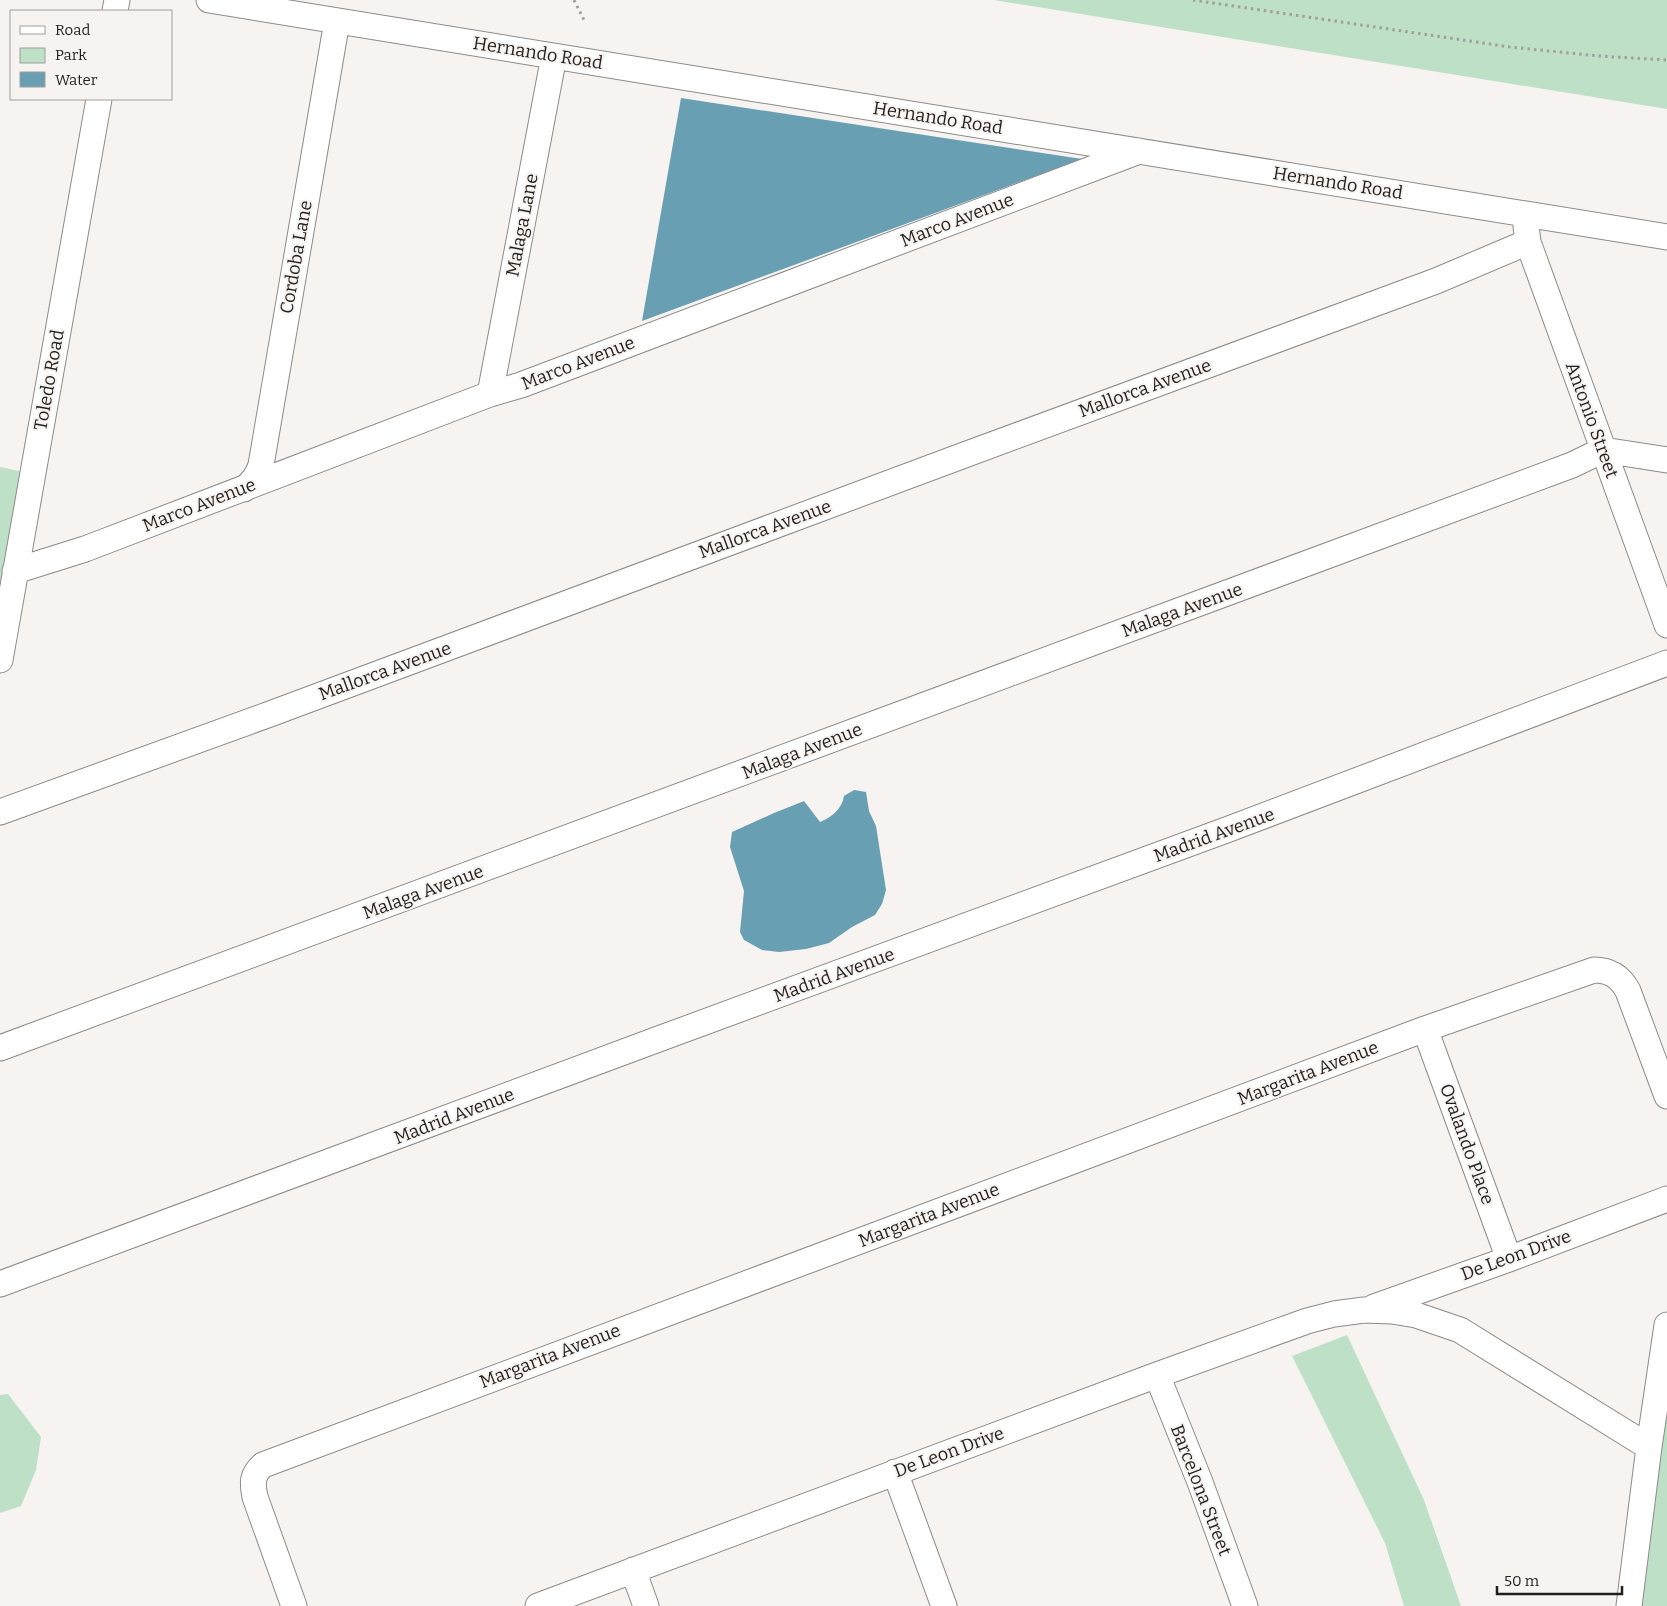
<svg xmlns="http://www.w3.org/2000/svg" width="1667" height="1606" font-family="Bitter,serif">
  <rect width="100%" height="100%" fill="#f7f3f1"/>
  <path fill="#bee0c7" d="M994,0H1667V109Z
    M0,467L24,472L0,610Z
    M1347,1335L1424,1500L1461,1606H1404L1385,1543L1292,1356Z
    M1667,1384V1606H1638Z
    M8,1394L41,1437L36,1470L21,1506L0,1513V1395Z"/>
  <path fill="#689fb2" d="M681,98L1082,159L642,321Z
    M854,790L866,792L869,811L876,826L886,890L882,904L875,915L852,927L829,943L806,949L779,952L762,950L744,940L740,932L744,891L730,847L732,832L774,813L804,801L820,822C832,817 842,809 844,796Z"/>
  <g fill="none" stroke-linecap="round" stroke-linejoin="round">
    <defs>
      <path id="minor" d="M209,0L1667,237
        M115,11L117,0
        M1526,226L1528,242L1667,625
        M490,394L554,56
        M244,489C253,482 258,475 261,465L337,21
        M15,571L85,549L490,394L521,385L1139,151
        M0,660L99,99
        M0,812L270,714L959,457L1436,281L1528,242
        M1425,1029L1509,1259
        M0,1048L1572,465L1603,450L1667,460
        M0,1284L664,1037L1229,829L1667,663
        M1374,1307L1509,1259L1667,1199
        M1157,1375L1200,1482L1245,1606
        M895,1472L944,1606
        M633,1570L646,1606
        M294,1606L255,1497C252,1482 252,1475 263,1465L1425,1029L1594,970C1610,970 1620,976 1628,991L1667,1096
        M538,1606L1157,1375L1307,1321L1334,1314L1364,1310L1392,1311L1416,1315L1460,1330L1649,1447
        M1629,1606L1649,1447L1667,1325"/>
    </defs>
    <use href="#minor" stroke="#8e8a88" stroke-width="27"/>
    <path stroke="#a19e9c" stroke-width="3" stroke-dasharray="2.5 4" stroke-linecap="butt" d="M574,0L585,22
      M1193,0L1510,47L1599,56L1667,60"/>
    <use href="#minor" stroke="#fff" stroke-width="25"/>
  </g>
  <g text-anchor="middle" dominant-baseline="central" stroke-width="4" stroke-linejoin="round" paint-order="stroke">
    <g font-size="18" fill="#211f1e" stroke="#f7f3f1">
      <text transform="translate(538 53) rotate(9)">Hernando Road</text>
      <text transform="translate(938 118) rotate(9)">Hernando Road</text>
      <text transform="translate(1338 183) rotate(9)">Hernando Road</text>
      <text transform="translate(957 220) rotate(-21)">Marco Avenue</text>
      <text transform="translate(522 225) rotate(-79)">Malaga Lane</text>
      <text transform="translate(296 257) rotate(-80)">Cordoba Lane</text>
      <text transform="translate(578 363) rotate(-21)">Marco Avenue</text>
      <text transform="translate(49 380) rotate(-80)">Toledo Road</text>
      <text transform="translate(1145 388) rotate(-20)">Mallorca Avenue</text>
      <text transform="translate(1592 420) rotate(70)">Antonio Street</text>
      <text transform="translate(199 505) rotate(-21)">Marco Avenue</text>
      <text transform="translate(765 529) rotate(-20)">Mallorca Avenue</text>
      <text transform="translate(1182 610) rotate(-20)">Malaga Avenue</text>
      <text transform="translate(385 671) rotate(-20)">Mallorca Avenue</text>
      <text transform="translate(802 751) rotate(-21)">Malaga Avenue</text>
      <text transform="translate(1214 835) rotate(-20)">Madrid Avenue</text>
      <text transform="translate(423 892) rotate(-20)">Malaga Avenue</text>
      <text transform="translate(834 975) rotate(-20)">Madrid Avenue</text>
      <text transform="translate(1308 1073) rotate(-21)">Margarita Avenue</text>
      <text transform="translate(454 1116) rotate(-21)">Madrid Avenue</text>
      <text transform="translate(1467 1144) rotate(70)">Ovalando Place</text>
      <text transform="translate(929 1215) rotate(-21)">Margarita Avenue</text>
      <text transform="translate(1516 1255) rotate(-20)">De Leon Drive</text>
      <text transform="translate(550 1356) rotate(-21)">Margarita Avenue</text>
      <text transform="translate(949 1452) rotate(-20)">De Leon Drive</text>
      <text transform="translate(1201 1490) rotate(69)">Barcelona Street</text>
    </g>
  </g>
  <rect x="10" y="10" width="162" height="90" fill="#f7f3f1" stroke="#a19e9d"/>
  <rect x="20" y="26" width="25" height="8" fill="#ffffff" stroke="#a19e9d"/>
  <text x="55" y="35" font-size="15" fill="#211f1e">Road</text>
  <rect x="20" y="48" width="25" height="15" fill="#bee0c7" stroke="#a19e9d"/>
  <text x="55" y="60" font-size="15" fill="#211f1e">Park</text>
  <rect x="20" y="72" width="25" height="15" fill="#689fb2" stroke="#a19e9d"/>
  <text x="55" y="85" font-size="15" fill="#211f1e">Water</text>
  <path d="M1497 1586v8h125v-8" fill="none" stroke="#211f1e" stroke-width="2.5"/>
  <text x="1504" y="1586" font-size="15" fill="#211f1e" stroke="#f7f3f1" stroke-width="4" paint-order="stroke">50 m</text>
</svg>
